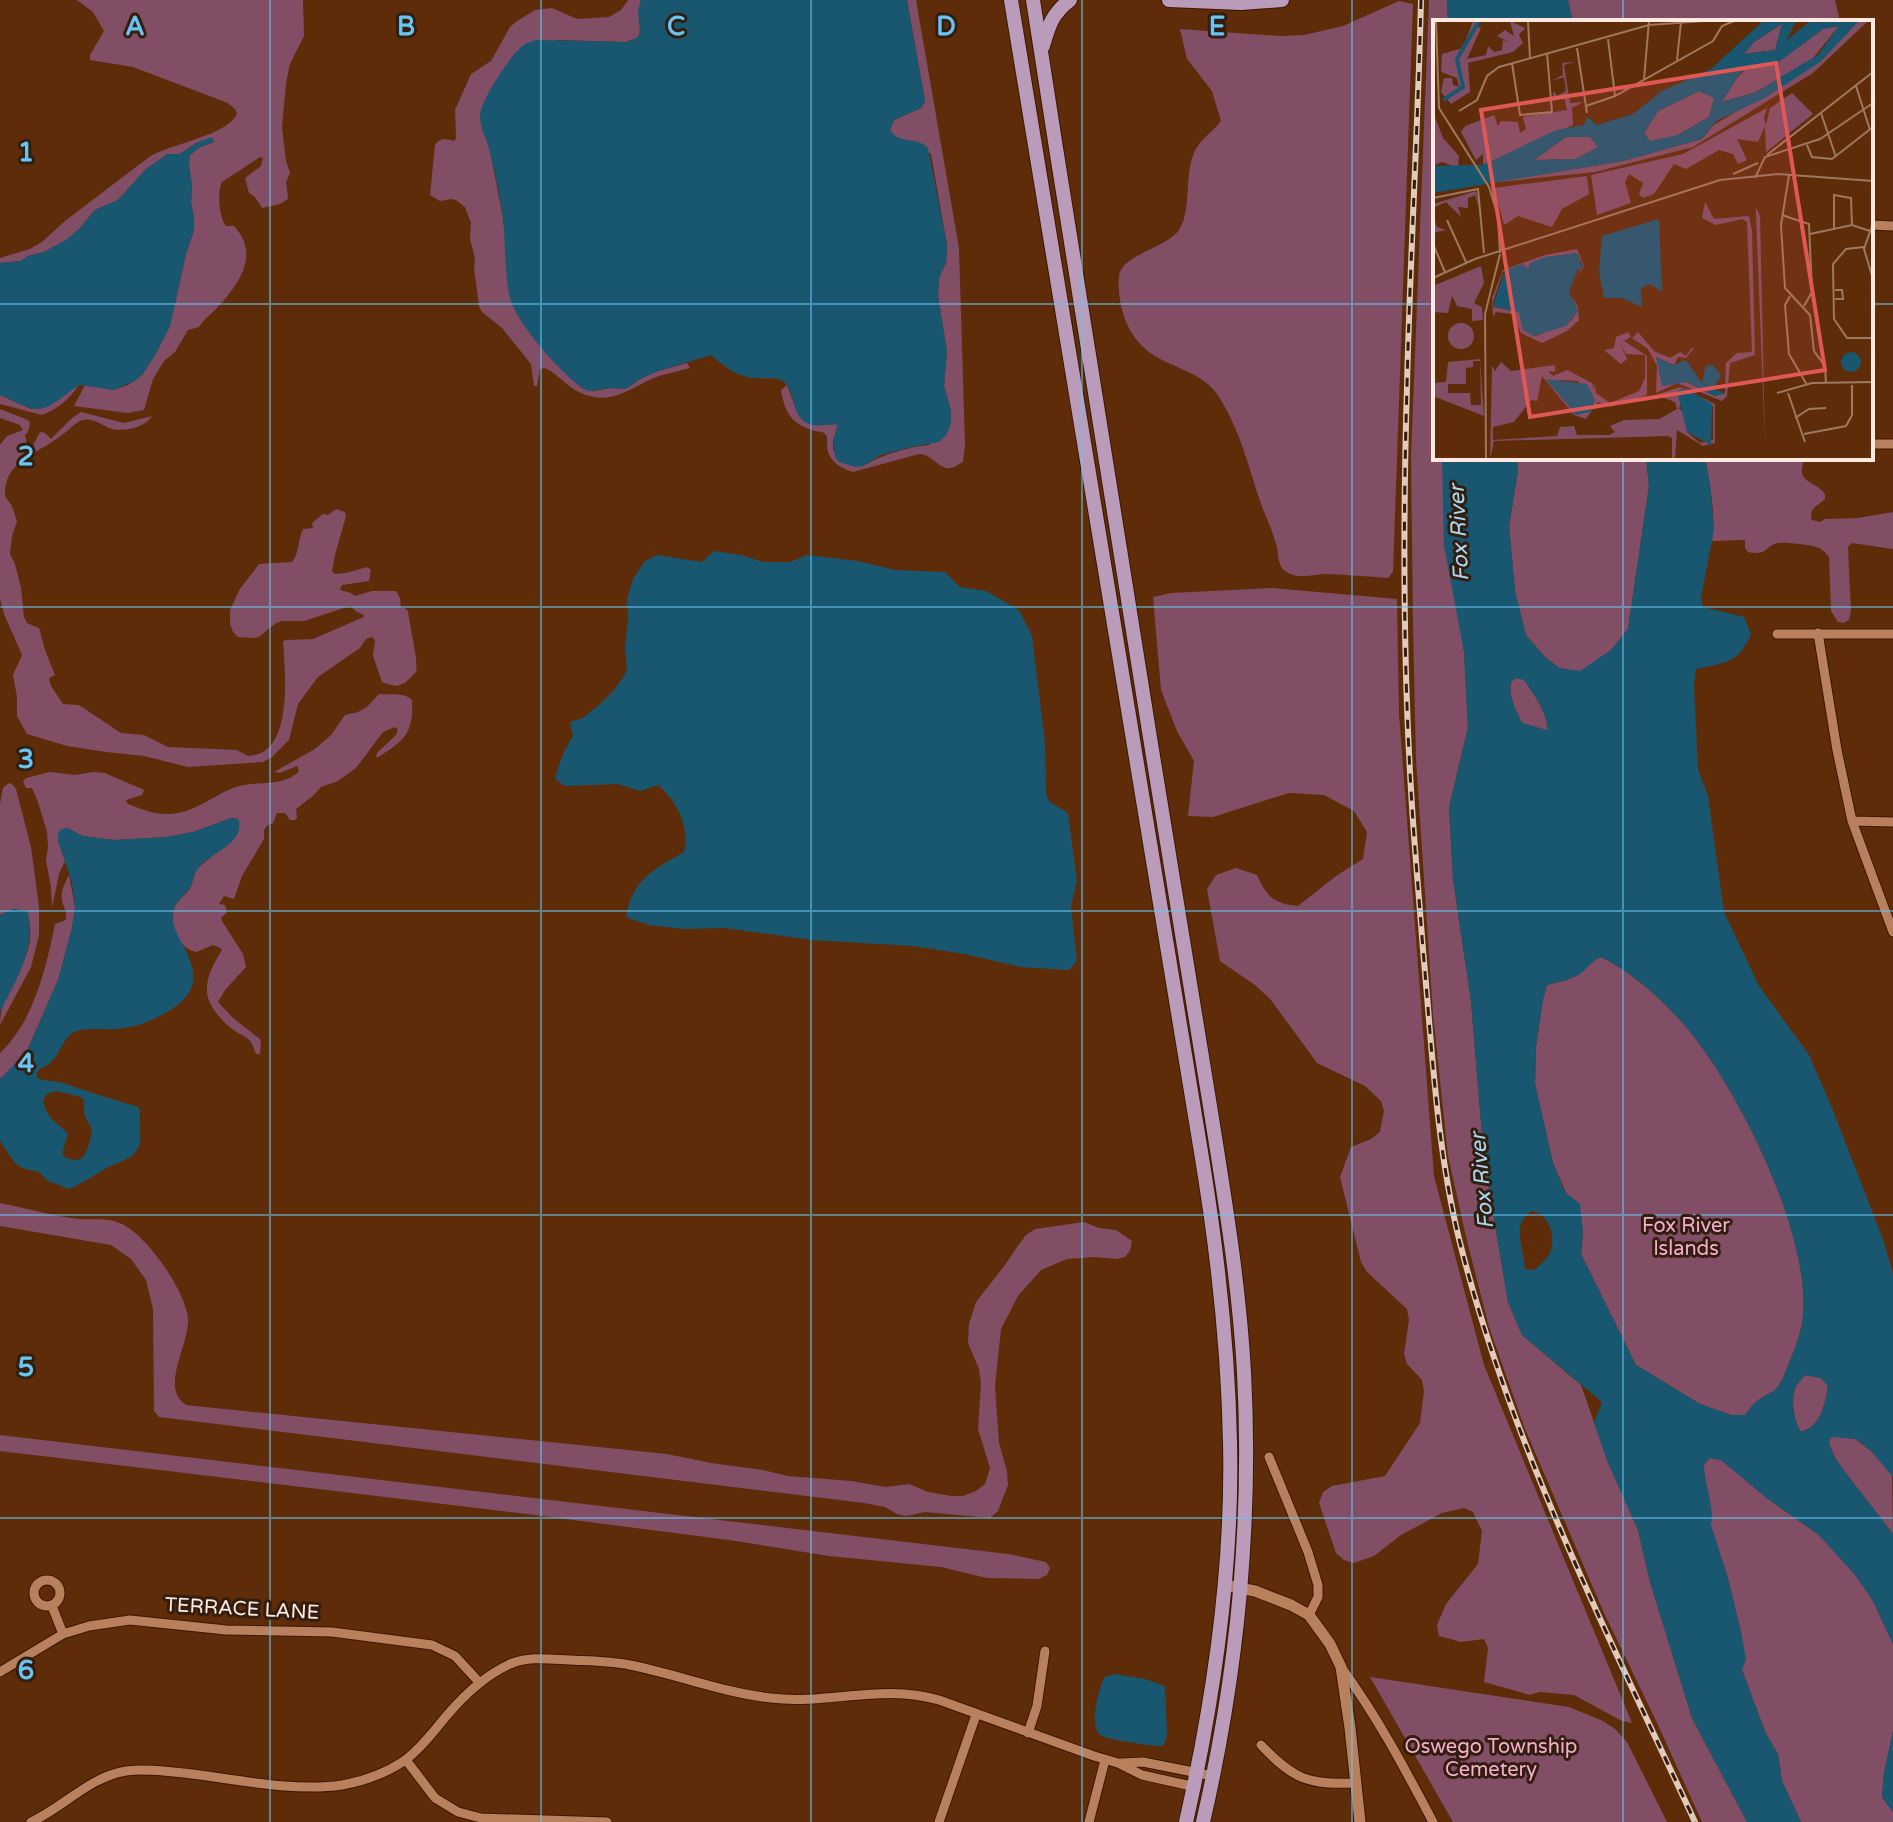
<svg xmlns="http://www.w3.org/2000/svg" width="1893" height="1822" font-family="'Varela Round',sans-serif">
  <rect width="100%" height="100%" fill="#5e2c09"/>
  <path fill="#814e66" d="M77,0H303L304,36L290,64L286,83L282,127L286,161L290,173L286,182L288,199L280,204L262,208L255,197L249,193L245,178L261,166L263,158L260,157L222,182C217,192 219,218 226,226H234C261,255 238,285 216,309C210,315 204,319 199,327L188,330L175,352L164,361L153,379L144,410L128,413L74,406L85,385L113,390L128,385L142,375L155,355L170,326L186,254L194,230V218L191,203L192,186L189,165L190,155L200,147L214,142H198L180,154H168L146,169L118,200L95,210L79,229L66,240L44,252L28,256L21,261L0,263V258L30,249L42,242L65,221L149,157C170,144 228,135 237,114L235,109L228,103L133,67L90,60V55L104,31L93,12Z
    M628,0H641C637,14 643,28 638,38L625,42L557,40L480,118L489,146L503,218L512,303L535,339L566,374L582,388L593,391L612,388L626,389L640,379L658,371L687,363L690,368C680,371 669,373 659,376C631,386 614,407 581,393C567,387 558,374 545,368L540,369L537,386H534L531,364L502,328L482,312L479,306L474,268L475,258L470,239L471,223L465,207L456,200L451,199L440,201L430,195L435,145C440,137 447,139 455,141L456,137L455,110L471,74L491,61L510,27L517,21L535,10L552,8L577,19L609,17L621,10Z
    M907,0H916L959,248L965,445L963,462C958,464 955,468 950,468C940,470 932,454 919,454L853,472C840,468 830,462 827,448C827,444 828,439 826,435C823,431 819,432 815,431C791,424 785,413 781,390L787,385L797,412L815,425L836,423L838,425L833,441V450L863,466C884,454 905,448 929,445L951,411L944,386L947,351L938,296L939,278L946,263L947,245L931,154L908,140L898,139L892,135L890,130L894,120L921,108L925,101Z
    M1429,0H1447L1448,22H1435V458H1442L1464,652L1468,728L1449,807L1453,879L1471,1001L1484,1159L1508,1302L1522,1335L1581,1385L1608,1462L1638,1530L1650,1582L1692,1718L1747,1822H1702L1657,1723L1604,1613L1525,1429L1489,1327L1466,1237L1448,1156L1433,1014L1416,760L1413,626L1411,456Z
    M1568,0H1835L1840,22H1573Z
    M1399,1L1413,4L1393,572L1388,578C1367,576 1347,575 1327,574C1314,574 1297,580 1285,571C1277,565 1279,553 1276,544C1272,528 1264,514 1259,498C1247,461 1240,431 1219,397C1203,371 1172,369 1149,352C1126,335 1117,304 1119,276C1121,255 1168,247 1179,230C1192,210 1184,176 1194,153C1199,140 1213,132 1221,121L1212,91L1187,59L1180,29L1281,36L1304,35L1343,26Z
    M78,386C70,399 56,410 42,415L0,404V395L31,409Z
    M0,409L28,420L30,423L28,432L25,435L27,444L23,451L25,456L28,455L40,432L45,433L51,439L72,418L81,412L124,423L152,416C146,427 125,432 112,429C103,426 93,417 82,420C76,422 68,431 62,435C48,446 21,458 11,472C6,480 5,487 5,496L12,506L17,521L12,536L10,554L15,564L21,588L24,617L27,623L39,628L45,650L55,675L49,678L51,686L63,704L79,705L121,733L144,735L168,747L237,750L248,756C252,755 257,755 261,753C292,738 285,669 283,641L287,640L313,639L364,617V615L357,612L350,606L304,621H282L276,623L259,637L254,638L238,637L233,632L230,624V610L240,589L259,564L292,562C299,554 298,539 303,529L313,528L312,523L323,514L328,515L336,509L345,512L346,516L335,555L332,571L335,574L346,573L367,567L371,570L369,581L342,585L340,590L351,593L355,596L372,591H396L400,598L401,608H405L408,611C409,622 419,664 416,671C416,673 408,680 407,681C399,688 391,686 382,682L373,656L375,640L372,637L366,639L360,648L318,677L298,704L289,740L272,757L263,762L188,767L144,756L106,752L67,746L27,734L17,716V697L13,675L22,655L4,614L0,599V445L7,436L23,430L20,425L0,418Z
    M1517,458H1646L1649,486L1628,629L1611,650L1581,672L1559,668L1544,656L1526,635L1515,591L1509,526L1518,471Z
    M1705,458H1805C1794,484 1815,480 1825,494V499C1818,506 1808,508 1812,520L1820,522L1825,519L1858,518L1893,512V549L1852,543L1848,547L1851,611L1849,620L1844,623L1838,622L1831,611L1829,557C1828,555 1821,548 1819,548C1813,545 1785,542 1778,543C1764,546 1769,556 1748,552L1745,548V540L1712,541C1716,514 1710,484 1705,458Z
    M1272,588L1397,599L1399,714L1434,1176L1484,1365L1632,1723L1622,1721L1574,1695L1540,1692L1530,1695L1484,1682L1488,1648L1484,1639L1461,1642L1439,1636L1437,1625L1446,1604L1478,1564L1482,1531L1473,1512L1464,1508L1442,1513L1401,1535L1374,1556L1354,1563L1344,1560L1336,1553L1319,1503L1323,1492L1332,1486L1385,1476L1420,1423L1424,1391L1422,1380L1407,1364L1404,1354L1409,1320L1407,1309L1367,1272L1361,1262L1340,1177L1351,1147L1371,1139L1380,1132L1384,1111L1381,1101L1365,1086L1317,1063L1271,1000L1255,985L1220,961L1207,889L1216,875L1236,868L1257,875C1267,897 1274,904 1298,906L1336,876L1363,859L1367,832L1354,811L1324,795L1289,793L1213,817L1188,816L1194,761L1177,731L1161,690L1153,597L1171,593Z
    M1516,678L1524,679C1534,695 1547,711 1548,731L1522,723C1516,710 1508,697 1511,682Z
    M379,694C390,695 405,692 412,700C414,733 404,741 378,757H376L377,753L396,735L398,730L395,727L383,732L356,768L338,781L321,787L314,795L296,809L297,818L295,820H290L285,813H277L273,823L267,826L264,830V839L242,876L234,899L224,896L219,904L225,905L227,912L221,918L222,921L243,954L246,967L225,990L218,1002L233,1018L261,1040L260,1054H256C249,1033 246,1040 231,1028C200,1002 201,983 222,950L221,948L213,945L196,952C178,948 168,923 175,906C179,898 188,894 191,886C193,882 192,878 194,874C198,866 206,862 212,856C222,845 229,831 238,819L231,818L193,832L167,837L114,840L83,836L67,828L58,840L65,861L59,874L52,908L51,887L46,861L48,847L47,832L38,802L32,788H26L23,781L26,778L50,772L75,775L93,772L105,773L144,790L142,795L126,800L128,804C141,809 155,815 170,814C196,813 215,793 239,786C258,781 285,787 299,771L297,766L280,773L274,772L315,749L331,735L345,715L358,712L367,707Z
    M9,783L12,784L16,789L31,847L39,907V935L31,967L0,1025C0,983 42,962 27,911L13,909L0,915V804L3,788Z
    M69,875L75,907L72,928L58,980L26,1053L0,1079V1053C34,1021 46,968 55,924L66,920C67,910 64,909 62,901C60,892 65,883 69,875Z
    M1601,957C1634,974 1661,998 1685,1026C1737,1084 1822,1254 1800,1332C1798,1341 1783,1382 1777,1388C1772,1393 1763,1396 1757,1401C1752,1405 1749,1410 1745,1415H1731L1700,1404L1636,1365L1581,1254L1583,1231L1553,1163L1535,1084L1536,1047L1543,999L1547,985L1567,980L1590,962Z
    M0,1203C26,1208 53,1216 79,1219C94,1220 108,1217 122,1224C147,1236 185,1290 188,1318C190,1344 159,1388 186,1405L667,1454L711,1463L763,1470L788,1476L851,1481L886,1487L909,1484L928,1492L951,1496H963L976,1491L985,1484L990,1468L978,1429L981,1384L979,1369L968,1343L969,1324L976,1302L1005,1265L1017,1247L1026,1235L1035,1229L1084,1222L1099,1228L1116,1230L1132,1241L1130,1251L1125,1257L1117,1259L1095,1257L1067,1259L1041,1270L1018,1296L1001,1329L995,1386L999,1443L1007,1471L1008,1485L998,1511L990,1518L925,1512L906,1516L897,1514L885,1507L864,1503L159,1417L154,1411L153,1309L146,1280L131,1259L111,1245L0,1226Z
    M1805,1375L1821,1378L1828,1386C1825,1405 1821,1426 1801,1432C1794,1421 1790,1399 1796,1386C1798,1382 1802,1379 1805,1375Z
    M0,1435L1008,1554L1046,1562L1050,1568L1047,1575L1039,1579L987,1578L941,1567L829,1556L729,1540L519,1513L0,1451Z
    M1831,1436L1855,1439L1871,1451L1892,1475L1893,1534L1848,1476L1835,1458L1829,1443Z
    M1710,1458L1721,1460L1768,1499L1819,1535L1856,1576L1873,1601L1893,1644V1731L1884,1773L1882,1797L1893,1812V1822H1801L1782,1781L1778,1754L1766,1734L1742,1670V1637L1728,1578L1710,1524L1709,1500L1704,1479V1464Z
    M1370,1677L1569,1707L1603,1721L1615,1729L1627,1742L1667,1822H1453Z"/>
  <path fill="#195771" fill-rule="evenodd" d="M641,0H907L925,101L921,108L894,120L890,130C899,145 917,136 928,148L947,245L946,263L939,278L938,296L947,351L944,386L951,411V422L947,434L939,442L907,448L881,455L863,466L856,467L839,462L835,457L833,441L838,425C829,423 816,428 807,423C790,415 797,388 781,380C774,377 763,379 756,378C737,377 725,367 711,355L658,371L640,379L626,389L612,388L588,391C565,379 522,329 512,304C504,283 506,242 503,218C500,196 495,173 490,152C487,140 480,128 480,116C480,101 512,52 525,44C529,42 533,41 537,40L625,42L634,40L640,34L638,10Z
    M1447,0H1568L1573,22H1448Z
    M212,137L214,142L200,147L190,155L189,165L192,186L191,203L194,218V230L186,254L170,326L155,355L142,375L135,381L113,390L80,385C64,393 49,414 30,408C20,405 10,399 0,395V263L21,261L28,256L44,252L66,240L79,229L95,210L118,200L146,169L168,154H180L198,142Z
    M1442,458H1517L1518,471L1509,526L1515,591L1526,635L1544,656L1559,668L1580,671L1611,650L1628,629L1649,486L1646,458H1705L1710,484L1714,530L1701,597L1703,607L1744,617L1751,634C1739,663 1725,663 1696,669L1694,684L1698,769L1708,796L1724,912L1759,986L1809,1055L1832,1108L1884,1242L1893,1274V1477L1871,1451L1856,1439L1831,1437L1829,1443L1835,1458L1848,1476L1893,1534V1644L1873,1601L1856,1576L1819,1535L1768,1499L1721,1460L1710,1458L1704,1464C1704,1484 1715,1507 1711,1525L1728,1578L1742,1637L1746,1659L1742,1670L1766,1734L1778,1754L1782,1781L1801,1822H1747L1692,1718L1650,1582L1638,1530L1608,1463L1594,1423L1602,1402L1522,1335L1508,1302L1484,1159L1471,1001L1453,879L1449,807L1468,728L1464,652L1444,546ZM1516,678L1524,680C1534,695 1547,711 1547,730L1522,723C1516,710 1508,697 1511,682ZM1601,957C1634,974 1661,998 1685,1026C1737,1084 1822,1254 1800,1332C1798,1341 1783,1382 1777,1388C1772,1393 1763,1396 1757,1401C1752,1405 1749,1410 1745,1415H1731L1700,1404L1636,1365L1581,1254L1583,1231L1580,1204L1565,1192L1553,1163L1535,1084L1536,1047L1543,999L1547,985C1558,982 1570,980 1580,974C1588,968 1590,962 1601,957ZM1532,1211C1550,1214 1557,1239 1549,1255C1545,1261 1539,1266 1534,1270L1525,1269C1524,1249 1510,1224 1532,1211ZM1805,1375L1821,1378L1828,1386C1825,1405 1821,1426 1801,1432C1794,1421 1790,1399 1796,1386C1797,1385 1804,1376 1805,1375Z
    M714,551L741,555L763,562H790L807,555L858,561L895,570L945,572L960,587L986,591L1019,610L1032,636L1045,742L1046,795L1050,802L1068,813L1077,881L1071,906L1077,961L1069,970L1021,967L964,954L913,946L812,940L725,928L684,929L649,925L626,917C632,880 654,869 684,852C690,827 677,801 658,785L640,791L618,784L565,786L555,779C559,763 564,750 573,736L570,722L583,718L600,704L615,689L627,671L625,647L628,618L627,599L633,579L644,562L657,555L702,562Z
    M231,818L238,819C247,842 211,853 199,867C193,874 194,883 189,889C185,896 176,900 174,909C169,923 179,937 185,949C203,984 191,1000 158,1017C146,1023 131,1028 117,1029C105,1030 85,1027 74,1032C63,1038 60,1053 52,1061C45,1069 37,1065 37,1078C45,1082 54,1080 63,1083C88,1091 113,1100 139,1107C141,1116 139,1124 140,1133C143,1159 122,1159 103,1170C91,1177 81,1184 69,1189L48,1181L39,1172L22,1168L14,1162L0,1141V1079L26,1053L58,980L72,928L75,907L72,883L58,840V834L61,829L67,828L83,836L114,840L167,837L193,832ZM57,1091L81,1097L84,1100V1114L92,1130C89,1148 85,1169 63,1156V1150L68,1134C56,1121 47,1120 43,1100L47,1094Z
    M13,909L27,911C37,948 16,980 0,1012V915Z
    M1114,1674L1145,1679L1165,1686L1167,1736L1163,1746C1153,1746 1105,1740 1099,1734C1090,1723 1098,1688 1105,1677Z
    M1893,1731V1812L1882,1797L1884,1773Z"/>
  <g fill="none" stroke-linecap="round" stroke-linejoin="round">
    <defs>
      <path id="minor" d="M1871,225L1893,226
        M1871,444H1893
        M1818,633L1837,750L1852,821L1893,932
        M1777,634H1893
        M1852,821L1893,822
        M1269,1457L1308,1552L1318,1585V1597L1309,1615
        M34 1593a13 13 0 1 1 26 0a13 13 0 1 1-26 0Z
        M52,1606L63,1634
        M1341,1667C1377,1716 1405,1769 1433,1822
        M0,1672L63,1634L89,1626L130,1620L226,1630L332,1632L432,1645L455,1656L479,1682
        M1028,1733L1037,1706L1045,1651
        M1261,1745C1294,1780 1309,1785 1356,1783
        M406,1760L435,1798L458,1812L481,1818L607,1822
        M1121,1763L1143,1762L1213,1776
        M31,1822C64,1807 89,1777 126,1771C148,1768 171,1772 192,1774C240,1780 295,1792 342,1785C364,1781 386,1773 404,1761C422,1748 435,1729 449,1713C467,1692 486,1675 510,1664C529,1656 549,1659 570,1660C589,1661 610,1661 630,1665C676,1674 724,1693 771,1698C828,1705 882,1683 939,1700L1094,1756L1118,1763L1142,1775L1196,1787
        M939,1822L976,1715
        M1089,1822L1105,1760"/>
      <path id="tertiary" d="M1224,1585L1255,1591L1291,1605L1309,1615L1330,1644L1341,1667L1350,1728L1360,1822"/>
      <path id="primary" d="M1011,0L1201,1152C1217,1248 1228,1344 1230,1442C1233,1569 1214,1698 1186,1822
        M1033,0C1072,250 1110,500 1152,750C1172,868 1191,987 1210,1106C1224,1194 1239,1282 1244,1372C1252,1523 1237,1675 1203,1822
        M1169,0L1241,3L1282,0
        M1043,46C1049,25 1052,14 1070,0"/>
    </defs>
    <use href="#minor" stroke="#3c1700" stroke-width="11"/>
    <use href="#tertiary" stroke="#3c1700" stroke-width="13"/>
    <use href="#primary" stroke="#3c1700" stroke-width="16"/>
    <use href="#minor" stroke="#b9805e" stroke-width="9"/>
    <use href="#tertiary" stroke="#b9805e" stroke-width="11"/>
    <use href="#primary" stroke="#ba9cba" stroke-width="14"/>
    <defs>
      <path id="rail" d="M1421,0C1418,129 1410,257 1407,386C1403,520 1403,656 1411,790C1414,843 1419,896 1423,950C1432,1046 1436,1144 1459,1239C1510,1443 1607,1632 1695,1822"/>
    </defs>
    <use href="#rail" stroke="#e3cbbc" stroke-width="6"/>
    <use href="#rail" stroke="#331d0f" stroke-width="3" stroke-dasharray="9" stroke-linecap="butt"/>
  </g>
  <path fill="none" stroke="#68c4f0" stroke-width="2" stroke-opacity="0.55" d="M270,0V1822M541,0V1822M811,0V1822M1082,0V1822M1352,0V1822M1623,0V22M0,304H1435M1871,304H1893M1623,458V1822M0,607H1893M0,911H1893M0,1215H1893M0,1518H1893"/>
  <g text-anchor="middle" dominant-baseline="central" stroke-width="6" stroke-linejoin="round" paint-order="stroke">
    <g font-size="20" fill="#f6aece" stroke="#331d0f">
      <text x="1686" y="1226">Fox River<tspan x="1686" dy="23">Islands</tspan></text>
      <text x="1491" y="1747">Oswego Township<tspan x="1491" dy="23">Cemetery</tspan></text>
    </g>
    <g font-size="20" fill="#feeae0" stroke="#331d0f">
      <text transform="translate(242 1609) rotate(3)">TERRACE LANE</text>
    </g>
    <g font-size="22" font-style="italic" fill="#a8d9f2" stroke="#331d0f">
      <text transform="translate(1459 533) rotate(-93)">Fox River</text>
      <text transform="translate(1482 1181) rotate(-95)">Fox River</text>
    </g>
  </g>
  <g transform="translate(1433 20)">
    <rect width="440" height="440" fill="#5e2c09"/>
    <path d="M40,1H47L44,7L48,8L34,39L53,35L55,26L61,32L69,30L70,20L76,22L64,16L72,10L81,16L77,1L92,8L86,15L90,23L80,32L35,43L37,72L18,84L8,72L11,58H19L20,65L26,67L24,58L8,52L9,34L30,28ZM435,1L380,53L260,127L162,152L56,163L190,141L269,119L281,105L388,41L424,2ZM349,4L342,30L311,34L321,22ZM406,6L380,38L323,72L289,82L299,63L315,47L340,46L390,9ZM142,42L131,45L137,83L150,82L139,88L140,105L50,145V134L43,140L28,112L32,106L61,95L65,106L68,101L85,102L87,113L93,109L90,97L134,90L131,77L121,79L120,75L121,71L124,76L133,71L131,57L118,61L130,55L129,43ZM266,71L281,78L276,97L241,117L217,121L211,113L225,91ZM359,73L380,94L333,132L332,106L325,122L304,119L314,140L305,144L300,134L286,130L253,149L241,144L221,174L210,178L206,174L210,163L196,154L192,162L198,183L164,195L158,155L250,134L334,88L331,98L333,105L337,88ZM0,92L10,118L26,136L25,148L9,142L0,146ZM133,117H157L165,127L143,139L101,140ZM154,156L156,174L129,189L119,207L85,196L71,205L61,168ZM43,171L49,195L42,175L35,178V188L25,187L28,197L13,182L2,187L0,195L4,207L13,210L0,213V184ZM272,182L281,199L316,196L319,211L322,335L297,343L294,376L289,381L244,363L223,373L224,346L215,329L199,318L205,312L221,331L237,338L247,332L253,336L259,328H261L253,338L245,337L241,345L223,337L231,366L242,361L254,362L282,376L292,373L293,343L304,333L319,332L314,202L309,199L283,205L269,198ZM323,187L327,196L332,423L323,194ZM144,229L151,246L142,259L150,245L144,233L115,237L95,249L90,245L70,252L60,282L61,287L86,292L89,306L103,316L138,301L145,291L139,276L145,287L146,300L134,311L109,323L88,313L79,294L63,292L60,297L59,278L70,250L112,235ZM48,246L51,263L41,283L49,287L50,300L39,301V289L24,286L19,276L15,293L0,292V266ZM15 316a13 13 0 1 1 26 0a13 13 0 1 1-26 0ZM195,312L198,317L191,321L214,336V375L177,387L165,382L153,399L141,395L109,356L104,381L98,380L81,402L60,407V420L124,416L127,407L141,406L144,415H176L182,412L177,406L191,400L226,399L244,389L242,382L223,375L247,367L282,384V423L270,426L244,410L242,438L309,439H239V418L235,416L61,421L57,439L59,345L62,351L68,342L78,351L122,345V352L115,351L120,356L134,350L159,363L161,370V362L163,373L177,383L206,371L212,358V335L193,334L187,323L194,339L188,344L171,330L181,328L183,317ZM129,360L145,361L162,380L138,387L116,363ZM252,368L280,386V420L267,423L254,412L253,393L246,389ZM47,339L51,396L0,376V363L13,362L15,342ZM40,341H47L48,385H38L37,373H15V364H33V348L40,347Z" fill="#814e66" fill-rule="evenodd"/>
    <path d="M330,1H363L353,21L377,1H426L388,41L332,78L283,101L269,119L190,141L0,173V146L50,145L123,110L151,105L154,97L164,105L200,94L229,71L278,49ZM349,4L342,30L311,34L321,22ZM406,6L385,35L323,72L289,82L308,52L319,45L340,46L390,9ZM266,71L281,78L276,97L245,115L217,121L211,113L225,91ZM133,117H157L165,127L143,139L101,140ZM226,199L229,272L217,264L208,268L209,287L189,278H171L166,252L169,216ZM144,233L150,248L144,250L136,272L145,291L133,306L100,316L90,310L86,292L60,286L72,250L89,244L95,249L97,243L112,237ZM408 342a10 10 0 1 1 20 0a10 10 0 1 1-20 0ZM223,337L240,345L253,340L269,363L273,346L280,345L288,355L280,369L292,373L282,376L254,362L229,366ZM113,359L154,364L162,380L159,391L143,395ZM252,368L279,384L278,425L254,412L244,371Z" fill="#195771" fill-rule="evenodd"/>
    <path fill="none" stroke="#195771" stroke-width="4" d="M10,80L30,67L24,39L46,1"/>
    <path fill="none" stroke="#9e785f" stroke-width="2" d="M3,1L6,88L56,167L65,196L67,233M95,1L97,38M175,19L182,76M144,28L154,93M244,40L248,2M79,43L87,95L119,92L114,33M211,59L216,1M423,66L437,110M153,86L182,76L280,21L289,6L301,1M26,91L44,80L54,56L66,47L216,5L271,1M388,93L403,137M374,125L379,137L399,139L440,107M334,135L440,52M300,154L325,143M356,155L348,205L352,268L377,295L381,331L392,346L393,364M322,158L332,137L387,119L440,83M0,178L45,169L51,233M349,195L376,204L379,272L371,286M14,200L33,242M440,203L431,229L440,259M401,210V175L418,178L419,205M377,214L419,205L440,212M0,224L12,252M431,227L413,229L400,244L401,299L414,318H440M0,258L42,239L287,160L345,154L440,161M357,276L352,285L356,334L374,365M402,279H410L409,270H402M344,373L379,363L440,362M355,373L372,422M362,398L376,389L393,388M371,414L413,406L419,395V365M53,439L52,294L67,234"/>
    <path fill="#e05856" fill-opacity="0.15" stroke="#e05856" stroke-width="4" d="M343,43L392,350L97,397L48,90Z"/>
    <rect width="440" height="440" fill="none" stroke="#feeae0" stroke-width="4"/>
  </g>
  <g font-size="26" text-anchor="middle" font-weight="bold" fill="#68c4f0" stroke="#331d0f" stroke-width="6" stroke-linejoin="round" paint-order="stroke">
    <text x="135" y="35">A</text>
    <text x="406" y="35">B</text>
    <text x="676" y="35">C</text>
    <text x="946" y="35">D</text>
    <text x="1217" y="35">E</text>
    <text x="26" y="161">1</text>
    <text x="26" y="465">2</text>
    <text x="26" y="768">3</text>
    <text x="26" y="1072">4</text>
    <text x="26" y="1376">5</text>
    <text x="26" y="1679">6</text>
  </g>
</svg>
